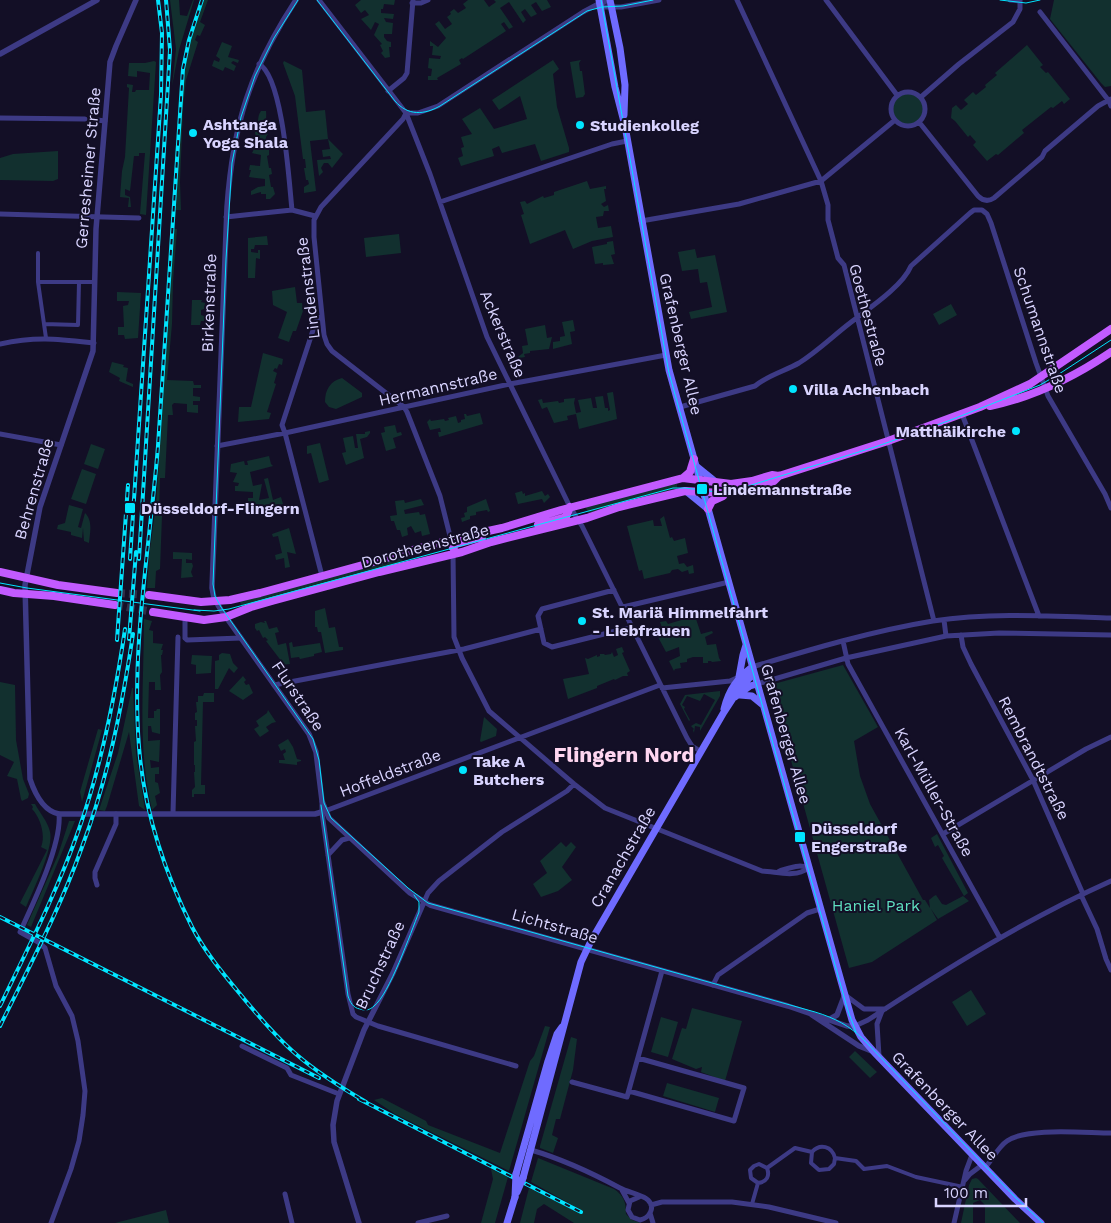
<svg xmlns="http://www.w3.org/2000/svg" width="1111" height="1223" font-family="'Work Sans',sans-serif">
  <rect width="100%" height="100%" fill="#130f26"/>
  <path fill="#12302f" d="M170,0H179L180,15L187,16L193,0H194L179,50L172,86L176,49Z
    M203,0H208L200,22L205,25L200,36L197,35L195,40L198,42L186,80L183,107L180,182L181,210H175C179,140 177,66 203,0Z
    M361,0H395L394,5L384,4L383,9H381V13L394,14L393,19L384,18L386,22L393,23L392,34H384V37L387,41L391,42V47H389L390,57L385,58L381,53L383,51L380,45L382,44L374,35L379,24L375,22L371,30L361,19L369,15L365,10L361,13L355,5Z
    M468,0H484L489,7L496,2L494,0H547L551,7L542,11L536,2L531,5L537,14L531,17L525,9L521,12L526,20L523,23L509,2L500,8L513,27L509,29L504,22L501,24L506,31L463,59L462,58L459,60L461,64L437,78L438,80H428V76H431L432,69L428,68L429,58L440,59L441,56L432,55L433,46H430V41L438,47L446,38L435,24L439,21L445,29L452,24L447,17L451,14L450,12L454,9L458,13L466,8L463,4Z
    M1054,0H1111V86L1105,87L1101,83L1050,19Z
    M222,42L232,46L228,57L239,60L238,63L233,61L231,63L236,66L234,71L225,67L223,71L212,66L214,60L219,62L220,59L216,56Z
    M1027,45L1043,65L1040,67L1046,73L1048,72L1070,99L1064,104L1062,101L1053,108L1051,107L1022,130L1024,133L998,155L996,154L987,161L973,145L976,142L970,135L968,137L955,121L951,118L952,108L956,105L961,110L968,104L964,100L973,92L976,95L986,87L985,85L997,75L995,73Z
    M553,60L559,69L553,74L557,107L569,148V152L541,161L535,144L502,153L499,146L492,149L494,156L461,166L458,158L463,156L461,148L464,147L461,137L472,134L462,119L480,108L494,129L527,119L520,96L499,110L492,100Z
    M581,60L579,63L580,71H582L585,94L583,97L576,98L570,62Z
    M154,61L156,62L146,215L140,214L145,153H139V156H134L130,191L125,189V195L130,197L131,207H128L129,198L120,197L122,171L125,157L129,88L127,87V84L133,85L132,92H135L136,90H149L150,73L137,71V77L128,76L129,63H145Z
    M284,61L302,70L306,112L325,110L328,139L343,154L332,168L328,163H324L321,168L323,172L319,176L317,160L331,159L330,156L323,157L322,150L330,149L328,139L310,141L316,191L304,193V187L309,184L308,180H306L304,168H306L305,159H303L295,96L283,63Z
    M892 109a16 16 0 1 1 32 0a16 16 0 1 1-32 0Z
    M261,111H266C267,119 264,128 268,134L266,137V150H269V155L267,156L269,168H271L272,174L269,175L271,187H273L275,194L270,199H266V194H261V192L251,195V191L258,187L265,186V179L249,177L251,170H249L250,165L260,166L261,155L252,153L255,147L253,146L254,139H256L255,132C260,126 256,117 261,111Z
    M58,151V179L53,181L0,180V158L13,154Z
    M587,181L590,189L606,186V189H604L606,201L601,204L604,207L608,205L609,211H604L603,216L596,217L598,228L611,226L613,237L592,241L573,249L565,230L530,244L521,215L524,214L520,202L525,201L527,204L543,196L544,198L554,195V192Z
    M174,229H177L173,282L172,324L167,380L193,381L194,385H201V388H193V396L200,397V401H193V405H198V413L187,412V404L174,403L172,405L173,415H168L165,478H160L159,516H162L160,569L156,571L155,588H147L149,556L156,505Z
    M399,234L401,253L366,257L364,238Z
    M267,236L268,245H255L254,249H251V252L258,253V250H260V259L256,258L255,278H248V238Z
    M613,241L615,254L611,255L614,264L603,265V263L595,264L592,247L607,244V242Z
    M695,249L697,258L715,255L727,312L691,319L689,312L712,307L707,282L700,283L698,269L682,271L678,252Z
    M295,287L297,303H302L303,311L296,331H293L289,342L278,338L287,312L273,305L272,291Z
    M117,292L141,293L138,338L125,339L124,335H118V327H124L123,306L128,305L129,301H117Z
    M192,300H202L201,302L205,303L204,309L201,310V315L204,316V321H201L200,325H191Z
    M951,304L957,315L939,325L933,314Z
    M573,320L575,331L570,332L572,344L553,349V342L560,341V337L565,336L562,322Z
    M545,325L547,338L552,337L549,349L530,351V353L524,354L525,357L519,358L518,357L523,353L522,346L528,345L525,329Z
    M263,353L283,359L282,365L279,364L277,369L275,368L273,371L277,373L274,383L276,384L267,412L271,413L269,419L238,422L239,407H251Z
    M112,362L124,365L123,367L128,368L126,381L133,384V387L119,381L120,378L109,372Z
    M342,378L362,393V397L336,409L329,407L325,402C325,390 330,381 342,378Z
    M613,392L617,419L579,429L576,414L567,416L568,420L554,423L547,407L542,409L538,400L542,399L543,403L558,401L559,403L564,402V399L575,398L574,403L576,413L581,412L578,400L591,398L593,408H597L595,397L603,396L605,408H608V411L610,410L607,393Z
    M480,413L483,424L439,437L438,432H441L440,428L430,430L427,422L430,419L431,421L444,419L445,421L449,420L448,418L456,416L458,423L461,422V420L465,419L464,414H466L467,416Z
    M395,425L397,433L401,432L402,435L393,438L396,448L386,451L381,433L385,432L384,427Z
    M370,431V433L367,437L360,439L364,458L346,465L342,453L346,452L343,438L353,436L355,448H358L356,434H365V432Z
    M320,443L329,480L319,483L311,453L307,454V446Z
    M91,444L105,449L98,469L84,464Z
    M269,456L271,464L273,466L250,472L253,486L262,484L259,500L269,498L264,479L268,478L273,500L281,497L283,504L260,511L259,507H248V498H253V492L235,491V486H238L239,483L233,482L237,473L230,472L231,464L244,461L245,465H248L247,461Z
    M82,469L96,474L86,504L71,499Z
    M674,484H677V489L610,507L589,514L585,506Z
    M522,491L523,494L525,493V496L542,491L545,496L548,494L550,497L544,503L542,499L518,504L515,493Z
    M421,499L424,505L404,510L405,514L419,512L420,515L425,514L430,534L422,536L421,531L415,533L411,526L407,528L408,535L402,537L400,530H397L394,521H391L390,516L397,515L395,501L404,500L405,503Z
    M486,499L490,511L488,512L487,510L476,512V515L470,516V519L462,522L461,518L465,517L464,513L467,512V507Z
    M69,505L83,509L78,527L81,528L85,513C93,521 90,532 89,543L84,541L83,528L82,538L71,535V532L57,529L58,525L65,523Z
    M664,516L670,538L672,537L674,541L685,538L688,553L677,556L679,564L684,563L687,567L693,565L694,573L689,574L688,570L682,572L678,569L672,570L670,573L644,579L642,570L639,571L627,526L653,520L654,526H662L660,519Z
    M289,528L296,554L287,552L290,567L285,568L284,558L276,560L275,555L282,553L278,536L273,537L272,534Z
    M173,552L192,553V560L186,559V563H192L193,566L191,572L193,577L181,578L182,559H173Z
    M401,556L404,565L240,609L242,607L240,602H235Z
    M325,608L329,628L335,627L339,647H343V650L325,653L321,632H318L317,627H315V611Z
    M695,616L701,634L712,631L713,633L705,637L707,645L716,644L719,658L721,661L712,662L711,661H708V663H703V657H693L687,659V662L680,663L681,668L675,669L674,671L669,661L680,656L679,647L666,652L658,637L664,633L660,622L666,621L668,624Z
    M144,619L152,621L149,630L153,631V643L163,644L161,650H163L162,655H161L162,672L160,675L161,690H155V682H149L148,718H154V711H156L157,709H160V734L152,732L151,726H148V741L160,740L159,762L150,760L151,768L159,767V774H155V782L158,783L160,793L155,796L157,805L152,810C137,747 144,683 144,619Z
    M264,621H266L269,629L277,627L279,632L275,633L278,645L286,643L290,664L281,665L282,662L266,641L268,640L265,637L263,638L259,630L257,631L255,628V624L261,622L265,623Z
    M292,642L293,647L320,643L322,652L314,654V656L300,659L299,657L291,658L289,643Z
    M622,647L624,652L622,653L630,671L627,673L628,676H623L615,680L614,679L597,686V688L568,699L563,679L589,674L585,658L588,659L597,655V657L600,656V654H604L605,655L611,654L612,652L614,657L618,655L616,649Z
    M222,653L230,654L233,663L238,668L234,673L229,668L218,689H215V661L219,660V655Z
    M192,655L212,656L211,673L196,674V665L191,664Z
    M843,665L878,727L854,741L860,776L870,804L923,900H925L930,908L929,900L934,896L936,895L942,904L946,905L963,896L969,901L938,919L931,909L937,920L872,962L849,968L770,685Z
    M243,676L246,680L244,682L246,685L249,684L253,693L243,700L229,691Z
    M0,682L15,685L16,740L23,779L29,794L28,798L22,801L21,799L17,779L7,776L14,762L0,755Z
    M132,688H133L136,753L145,810L139,806L129,732L107,806L105,811L99,810L118,753Z
    M720,691V696L700,731V727L695,726L694,733L693,730L694,729L691,726L696,723L701,725L715,700L704,694L700,701L687,696L682,705L685,707L684,709L690,720L689,721L680,704L685,695Z
    M204,693H214V702H203L201,785H205V794H194V797H192V790L195,787L194,772H195V765H194V742L196,741L195,726H197V720H195V713L197,712L196,702H198V696H203Z
    M268,710L276,722L272,723L266,727L269,731L260,737L254,729L259,726L256,721L267,713Z
    M484,717L497,729L496,736L481,742L480,741Z
    M98,729L102,730L82,802L80,792Z
    M288,739L293,747L297,759L301,760V761L297,762V765L279,763V760H285L283,754L286,752L285,749L281,751L278,745Z
    M31,804H35C40,813 48,822 50,832C54,848 33,890 26,907L20,903L47,850L41,847C46,835 40,817 32,809L33,807Z
    M69,821H75L31,927L27,925L58,855Z
    M937,834L968,893L964,896L942,858L944,856L938,845L935,847L931,838Z
    M561,842L566,847L571,842L576,847L562,867L572,880L558,891L541,897L533,884L547,873L540,861Z
    M971,990L986,1014L967,1026L952,1002Z
    M692,1008L742,1021L725,1081L701,1072L702,1067L696,1069L672,1059L682,1028L686,1029Z
    M661,1017L678,1022L668,1057L651,1052Z
    M545,1026L550,1027L509,1171L395,1114L374,1100L382,1098L426,1121L428,1125L500,1153L530,1061L534,1056Z
    M571,1037L577,1039L573,1070L560,1119H556L552,1135L558,1138L553,1153L540,1148V1146Z
    M855,1051L877,1072L870,1078L849,1057Z
    M667,1083L719,1098L715,1112L663,1096Z
    M538,1158L614,1189C624,1196 626,1202 626,1214L632,1220L641,1223H574L544,1204L537,1209L534,1223H520L529,1188L579,1213L581,1210L531,1182Z
    M491,1169L508,1177L495,1223H481L493,1179Z
    M976,1178L978,1179L1020,1223H985V1205L980,1200L973,1203V1223H961L969,1185L972,1179Z
    M166,1210L169,1223H115Z"/>
  <g fill="none" stroke-linecap="round" stroke-linejoin="round">
    <path stroke="#312d47" stroke-width="8" stroke-dasharray="8 4" stroke-linecap="butt" d="M117,593L149,595
      M115,605L153,612"/>
    <path stroke="#3d3a85" stroke-width="4" d="M38,253V282
      M44,324L78,325L79,282
      M46,338L38,282H95
      M812,1152L811,1163L819,1170L829,1169L834,1164L835,1158
      M758,1183L751,1178L750,1170L754,1166L759,1164L767,1168
      M752,1204L758,1183C767,1182 770,1176 767,1168L795,1148L812,1152C820,1143 832,1146 835,1158L856,1161L864,1169L887,1166L916,1177L963,1187"/>
    <path stroke="#3d3a85" stroke-width="5" d="M319,0L406,113L430,174L487,337L570,507L582,526L687,738L692,746L700,751
      M737,0L821,181L828,205V220L838,258L844,265L934,621
      M826,0L897,95
      M1010,0L1020,1
      M412,3H421L428,0
      M597,7H621L659,0
      M1040,12L1109,101L1111,106
      M259,64C283,77 289,182 292,210
      M388,91L404,78L407,73L413,0
      M891 109a17 17 0 1 1 34 0a17 17 0 1 1-34 0Z
      M921,97L959,64L1013,22L1020,9V0
      M406,113L403,119L321,207L314,220V237L324,335L327,344L332,351L404,407L407,412L440,496L451,540
      M406,113H418L438,106L583,12L600,3L610,0
      M0,118L85,119
      M97,120L105,121
      M919,122L978,196C983,201 988,202 994,198L1042,157L1045,151L1098,106L1111,99
      M440,202L612,144L627,141
      M0,214L139,218
      M226,217L292,210L315,216
      M641,221L739,204L821,181L895,120
      M0,344C36,336 58,339 94,343
      M680,407L755,386C768,375 785,371 799,363C818,351 833,336 850,323C868,309 902,287 911,266L970,213L974,210H982L987,214L991,223L1036,363L1048,396L1105,494L1111,508
      M962,414L1039,616
      M0,434L61,445
      M217,446L285,433L510,384L666,355
      M453,553L454,637L462,658L489,711L574,784L605,808L762,871C779,872 794,878 809,868
      M322,576L285,433L282,425L317,318L322,317
      M614,590L542,609L538,616L544,643L552,647L632,627
      M623,607L729,582
      M185,617V638
      M944,620L946,636
      M961,635L963,647L971,664L1033,780L1083,894
      M185,638L187,640L241,638
      M843,641L848,664L1000,938
      M752,667C812,649 872,631 933,621C991,612 1052,616 1111,618
      M757,684L846,658L946,636L999,633L1111,635
      M274,685L464,649L541,629
      M662,688L730,681L739,677
      M322,802V813L348,994L353,1014L356,1017L378,1026L516,1066
      M325,811L660,685
      M173,813L178,637
      M943,834L1086,749L1111,737
      M328,855L342,840L349,838
      M778,872C780,870 797,866 800,866C803,866 806,867 809,868
      M97,885L95,878V872L116,824V814
      M1081,895L1097,929L1106,959L1111,970
      M424,902L428,893L439,881L502,832L567,791L574,784
      M713,985L718,975L807,913L820,909
      M845,995L864,1009H885
      M855,1026L868,1020C946,969 1026,919 1111,881
      M242,1046L287,1068L291,1075L339,1094
      M879,1056L877,1024L882,1011
      M572,1082L627,1097L662,971
      M629,1091L734,1121L744,1088L638,1058
      M531,1150C562,1159 592,1173 620,1188C627,1192 643,1195 648,1200C656,1208 649,1218 640,1220L632,1217L628,1210L630,1201L639,1197
      M985,1168C992,1160 998,1147 1007,1141C1027,1127 1085,1133 1111,1133
      M965,1180L970,1174L982,1165
      M622,1190L629,1203
      M285,1194L292,1223
      M651,1205L662,1202H732L769,1207L836,1223
      M650,1213L653,1223
      M51,1223L71,1169L79,1141L83,1115L85,1091L78,1041L72,1016L56,986L45,948L38,942L20,932C33,904 62,844 59,814
      M418,1223L447,1216
      M954,1223L966,1171L972,1155"/>
    <path stroke="#3d3a85" stroke-width="5.5" d="M136,0L116,46L110,62L96,229L93,351L40,507L25,585L30,779C35,794 43,811 59,814H315L325,811
      M296,0C250,70 233,124 227,207L212,588L214,598L221,610L309,734L316,752L322,801L329,818L410,893L430,905L788,1006L847,1026H855
      M0,54L97,0
      M812,1015L859,1046L874,1052
      M830,1019L837,1015L845,994
      M359,1223L334,1142L333,1125L337,1101L364,1030L393,973L424,902"/>
    <path stroke="#6f6bff" stroke-width="7" d="M599,0L615,87L625,126L669,370L852,1020L861,1037L874,1052L1015,1199L1041,1223
      M610,0L620,48L625,85L624,115
      M696,466L717,483
      M686,491L708,509
      M739,677L743,655L746,645
      M740,695L752,696L763,705
      M735,697L750,686L757,684
      M724,709C729,689 737,679 752,667
      M516,1174L548,1061L557,1034L562,1027
      M523,1178L581,962L591,941L724,712L739,689L754,673
      M507,1223L515,1197"/>
    <path stroke="#c25bff" stroke-width="8" d="M990,406C1034,397 1074,377 1111,352
      M683,478L690,472L694,459
      M708,509L712,501L723,496
      M538,525L566,517L570,507
      M453,548L456,544L482,537
      M0,572L58,585L117,593
      M0,590L14,593L54,596L115,605
      M149,595L201,602L230,600L260,593L381,560L401,553L465,536L502,528L561,510L683,478L731,484L752,481L772,475L779,476L888,441L980,407L1030,384L1111,329
      M153,612L204,620L226,617L251,607L272,601L379,572L462,552L491,542L587,518L619,507L685,491L723,493L774,481L779,476"/>
    <path stroke="#00e5ff" stroke-width="1" d="M298,0L274,38L255,76L241,117L232,163L226,259L213,584L215,596L221,607L313,739L319,760L324,803L331,818L408,888L428,903L815,1012C835,1018 850,1026 864,1040L1016,1198L1043,1223
      M317,0L395,101C408,116 424,115 440,106L587,11L602,7L623,6L653,0
      M601,0L669,373L848,1011L856,1032
      M1000,0L1026,3L1040,0
      M0,583L27,588L200,611
      M194,610L214,611L229,609L673,488H685L717,492L732,491L875,447L948,421L1040,385L1059,374L1111,340
      M321,805L348,996C350,1002 353,1008 360,1009C365,1011 370,1010 374,1006C389,995 411,932 419,912V902L414,895"/>
    <defs>
      <path id="rail" d="M202,0L189,40L183,69L158,446C150,546 131,646 139,747C144,810 164,871 192,927C206,954 226,977 245,1000C261,1019 278,1039 297,1055C318,1073 342,1088 366,1102
        M130,559L161,95L162,33L158,0
        M139,559L170,50L166,0
        M129,639L136,552
        M117,640L128,485
        M0,917L319,1078
        M0,1006C28,948 58,890 79,829C102,764 115,697 125,629
        M0,1026C29,967 60,909 82,847C108,778 122,707 133,634
        M359,1099L581,1212"/>
    </defs>
    <use href="#rail" stroke="#00e5ff" stroke-width="4"/>
    <use href="#rail" stroke="#130f26" stroke-width="2" stroke-dasharray="5.5" stroke-linecap="butt"/>
    <path stroke="#6f6bff" stroke-width="7" d="M517,1192L523,1178
      M515,1197L516,1174"/>
  </g>
  <g fill="#00e5ff" stroke="#130f26" stroke-width="2">
    <circle cx="580" cy="125" r="5"/>
    <circle cx="193" cy="133" r="5"/>
    <circle cx="793" cy="389" r="5"/>
    <circle cx="1016" cy="431" r="5"/>
    <rect x="696" y="483" width="12" height="12" rx="2.5"/>
    <rect x="124" y="502" width="12" height="12" rx="2.5"/>
    <circle cx="582" cy="621" r="5"/>
    <circle cx="463" cy="770" r="5"/>
    <rect x="794" y="831" width="12" height="12" rx="2.5"/>
  </g>
  <g text-anchor="middle" dominant-baseline="central" stroke-width="4" stroke-linejoin="round" paint-order="stroke">
    <g font-size="16" font-weight="bold" fill="#d9d4ff" stroke="#130f26" text-anchor="start">
      <text x="203" y="124">Ashtanga<tspan x="203" dy="18">Yoga Shala</tspan></text>
      <text x="590" y="125">Studienkolleg</text>
      <text x="803" y="389">Villa Achenbach</text>
      <text x="1006" y="431" text-anchor="end">Matthäikirche</text>
      <text x="713" y="489">Lindemannstraße</text>
      <text x="141" y="508">Düsseldorf-Flingern</text>
      <text x="592" y="612">St. Mariä Himmelfahrt<tspan x="592" dy="18">- Liebfrauen</tspan></text>
      <text x="473" y="761">Take A<tspan x="473" dy="18">Butchers</tspan></text>
      <text x="811" y="828">Düsseldorf<tspan x="811" dy="18">Engerstraße</tspan></text>
    </g>
    <g font-size="16" fill="#d9d4ff" stroke="#130f26">
      <text transform="translate(88 168) rotate(-85)">Gerresheimer Straße</text>
      <text transform="translate(308 288) rotate(-97)">Lindenstraße</text>
      <text transform="translate(209 303) rotate(-88)">Birkenstraße</text>
      <text transform="translate(868 315) rotate(75)">Goethestraße</text>
      <text transform="translate(1040 330) rotate(71)">Schumannstraße</text>
      <text transform="translate(503 334) rotate(67)">Ackerstraße</text>
      <text transform="translate(681 344) rotate(77)">Grafenberger Allee</text>
      <text transform="translate(438 387) rotate(-13)">Hermannstraße</text>
      <text transform="translate(34 489) rotate(-74)">Behrenstraße</text>
      <text transform="translate(425 546) rotate(-15)">Dorotheenstraße</text>
      <text transform="translate(298 696) rotate(56)">Flurstraße</text>
      <text transform="translate(786 734) rotate(74)">Grafenberger Allee</text>
      <text transform="translate(1034 758) rotate(63)">Rembrandtstraße</text>
      <text transform="translate(390 773) rotate(-21)">Hoffeldstraße</text>
      <text transform="translate(934 792) rotate(61)">Karl-Müller-Straße</text>
      <text transform="translate(623 857) rotate(-60)">Cranachstraße</text>
      <text transform="translate(555 926) rotate(16)">Lichtstraße</text>
      <text transform="translate(380 965) rotate(-65)">Bruchstraße</text>
      <text transform="translate(945 1106) rotate(46)">Grafenberger Allee</text>
    </g>
    <g font-size="16" fill="#5fe0c0" stroke="#130f26">
      <text x="876" y="905">Haniel Park</text>
    </g>
    <g font-size="21" font-weight="bold" fill="#ffd6f0" stroke="#130f26">
      <text x="624" y="754">Flingern Nord</text>
    </g>
  </g>
  <path d="M936 1198v8h90v-8" fill="none" stroke="#d9d4ff" stroke-width="2.5"/>
  <text x="944" y="1198" font-size="15" fill="#d9d4ff" stroke="#130f26" stroke-width="4" paint-order="stroke">100 m</text>
</svg>
